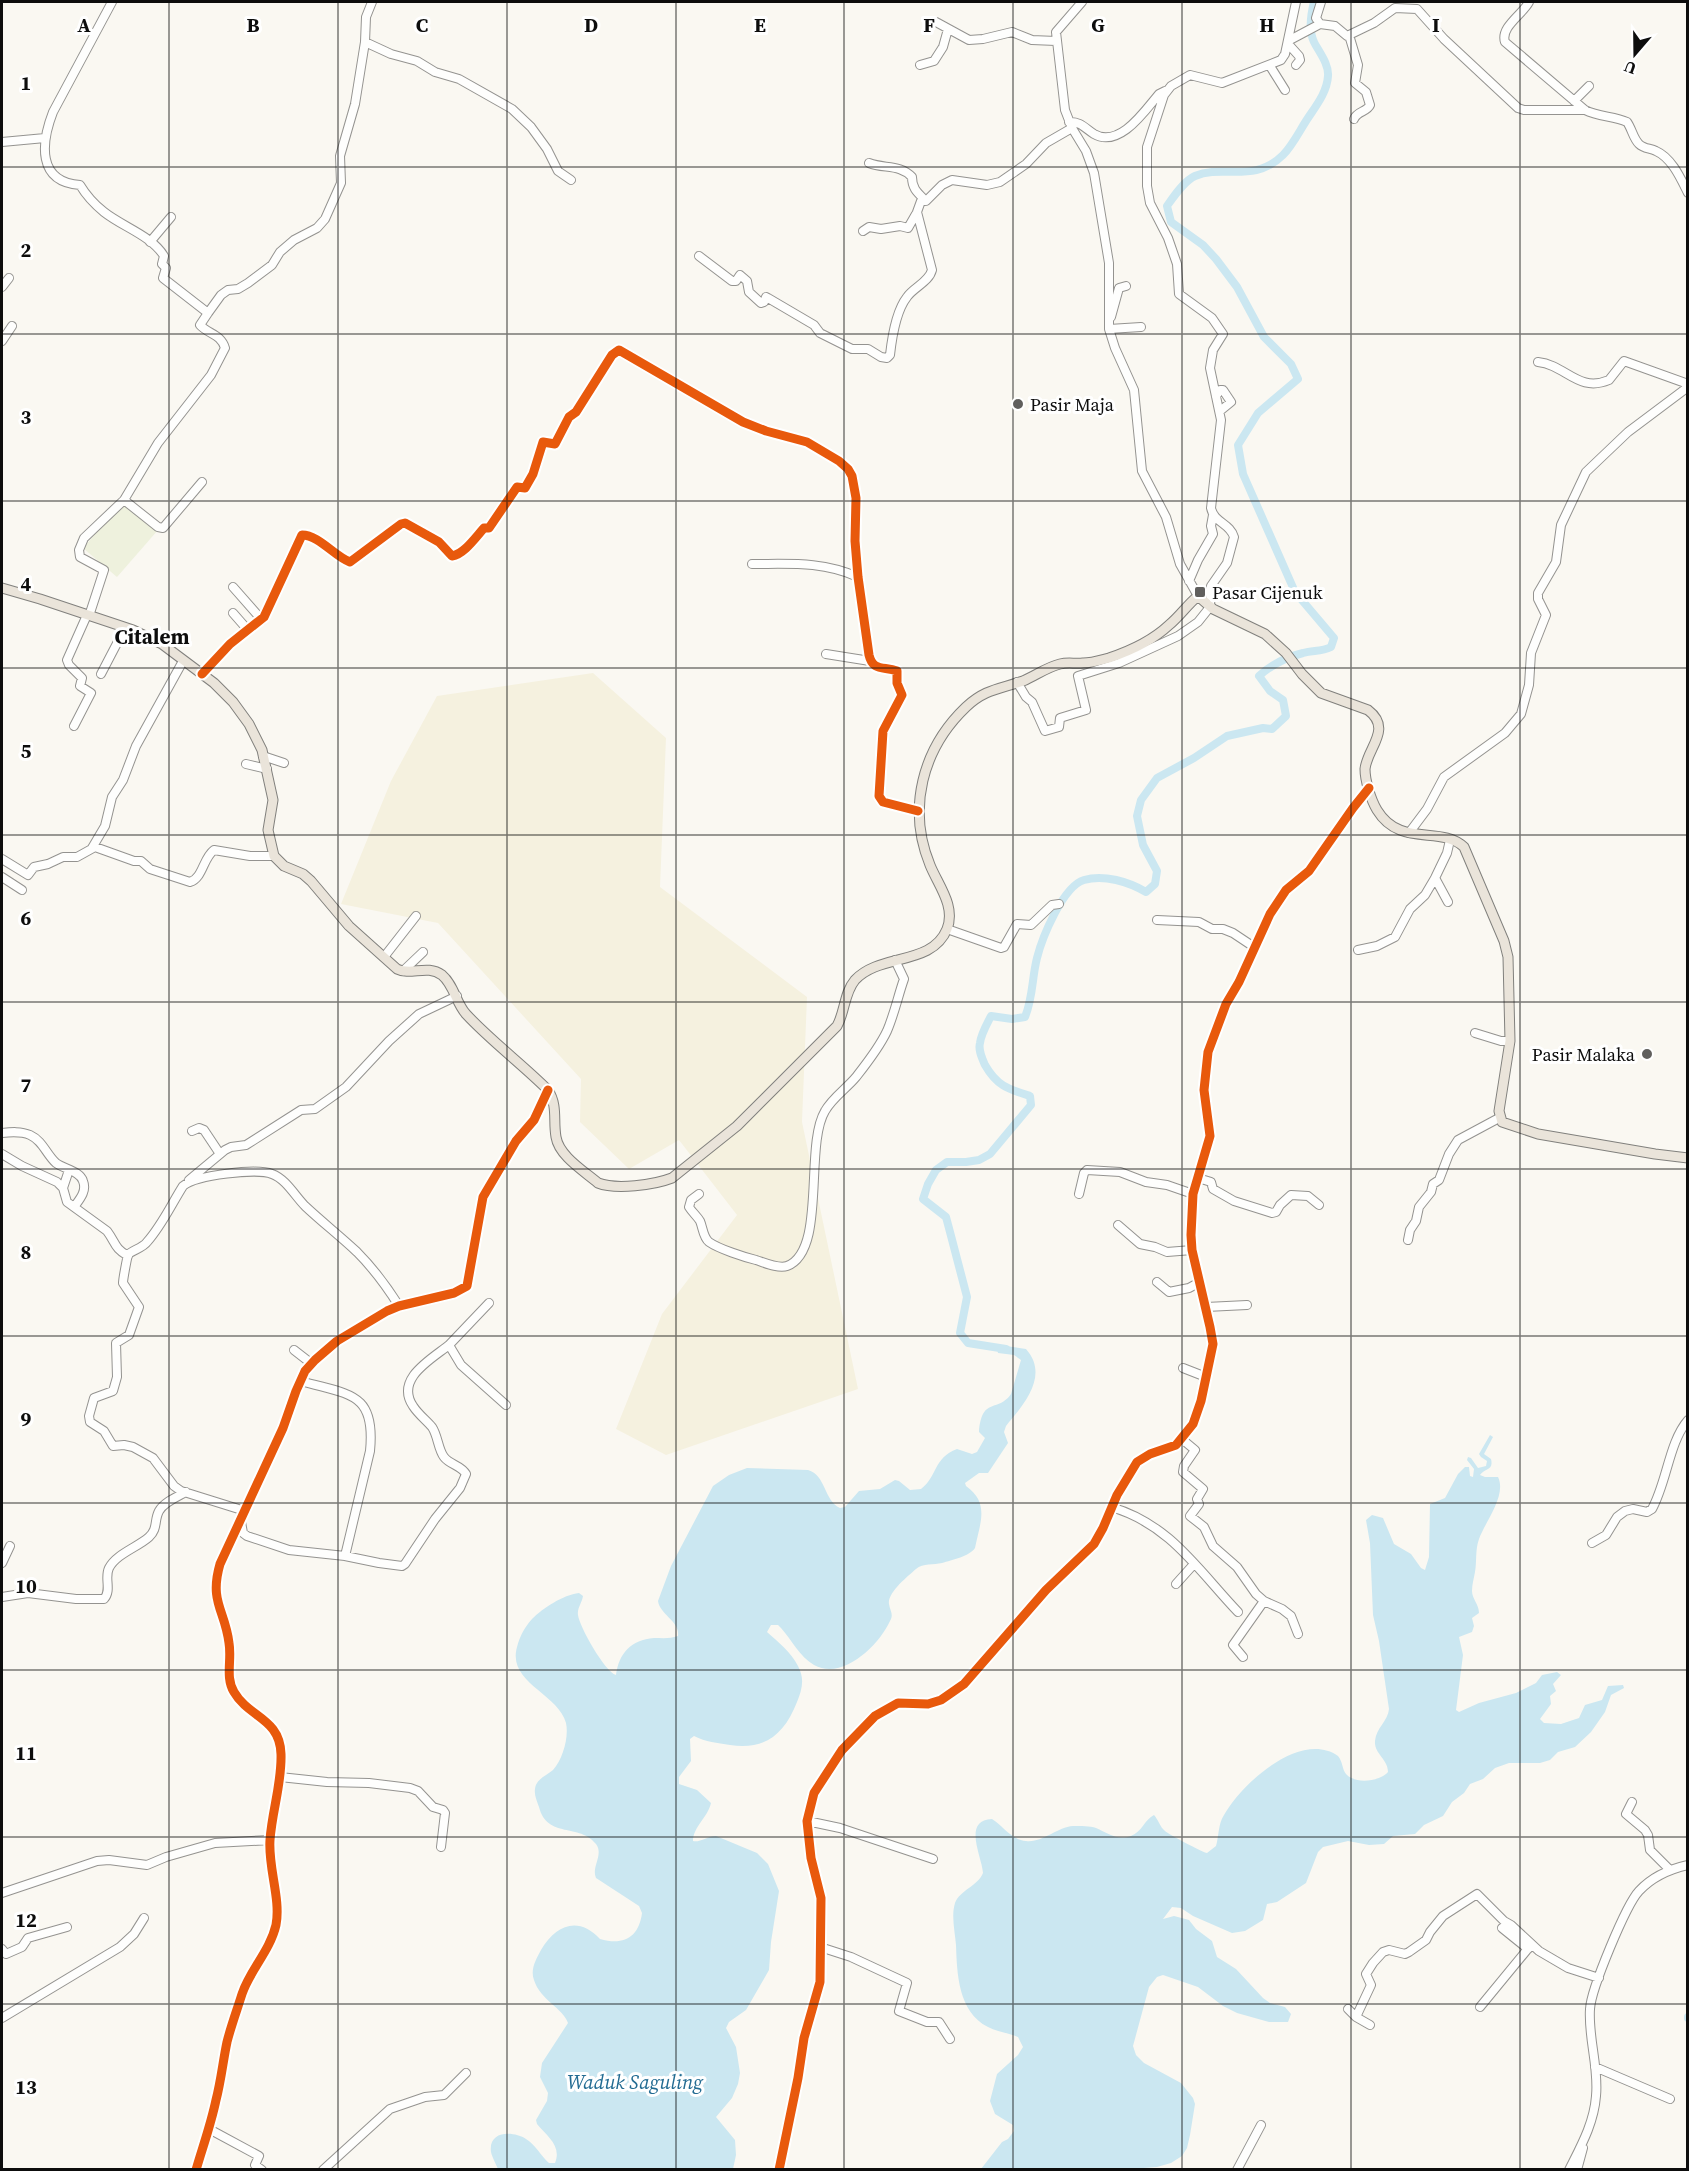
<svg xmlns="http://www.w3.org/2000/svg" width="1689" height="2171" font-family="'Source Serif 4',serif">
  <rect width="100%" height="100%" fill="#faf8f2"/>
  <path fill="#f5f1df" d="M593,673L666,738L660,887L807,997L802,1122L858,1389L666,1455L616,1429L662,1314L737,1215L679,1140L629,1169L580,1122L581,1079L438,923L341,904L391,781L437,696Z"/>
  <path fill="#eef1dd" d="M124,501L158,530L117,577L83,548Z"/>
  <path fill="#cbe7f1" d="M999,1345L1026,1349C1050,1376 1023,1405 1006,1426L1004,1432L1008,1443L988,1473H979L965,1483L966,1486C990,1503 980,1523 975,1548C970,1556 952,1560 942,1563C934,1565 923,1563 916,1569C908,1576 887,1593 889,1604C890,1611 894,1614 890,1621C879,1645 843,1681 814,1665C800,1657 791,1639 781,1628L778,1625H771L767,1632C778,1642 791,1652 798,1666C805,1679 802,1690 797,1702C784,1735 765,1750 730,1745C717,1743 706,1742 694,1736L690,1739L691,1761L679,1777V1784L697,1790L711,1803C708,1817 693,1827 693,1841C699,1843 708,1836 716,1836L757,1853L768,1864L779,1891L771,1942L769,1970L746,2010L729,2022L726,2028L736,2047L740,2073L738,2084L732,2098L716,2117L735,2140L736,2155L733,2169H498C496,2164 492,2157 491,2152C488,2130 514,2131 526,2139C535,2144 541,2156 549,2163H555C562,2146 547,2136 537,2124L536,2120L547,2101L548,2093L540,2077L542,2063L568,2023C563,2008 540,2000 534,1980C530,1970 536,1959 541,1950C556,1924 579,1916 600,1939C624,1946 639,1937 642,1913L639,1906L596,1878C591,1867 604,1855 596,1844C580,1823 547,1839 539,1807C537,1801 534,1795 535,1789C536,1779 546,1776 553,1770C563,1759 569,1737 566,1723C558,1693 507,1683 517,1647C520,1636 524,1628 532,1619C543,1608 563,1595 579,1593L583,1596C582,1603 577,1608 578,1615C579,1626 605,1672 616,1675C619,1653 631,1640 654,1638C662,1638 670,1639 678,1636C680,1621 660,1615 658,1601L671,1566L713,1486L729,1475L747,1468L808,1470C826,1475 824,1501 840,1508L845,1507L859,1491L880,1489L895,1480L899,1481L910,1490L921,1489C938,1476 933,1458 957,1449L972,1454L977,1452L985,1438L979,1432C982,1396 998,1413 1011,1394L1021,1360L1014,1355L998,1353L997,1349Z
    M1490,1435L1493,1437L1484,1454L1491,1459C1494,1471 1484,1468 1480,1475L1485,1477H1498C1507,1495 1485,1522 1479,1539C1475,1550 1477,1561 1475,1572C1474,1578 1472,1584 1472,1591C1472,1599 1479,1604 1479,1613L1472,1618L1474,1626L1472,1632L1459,1637L1463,1655L1456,1710L1459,1712L1479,1703L1516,1693L1536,1683L1542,1675L1557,1672L1561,1675L1553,1684L1556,1691L1550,1696L1551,1704L1540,1719L1544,1723L1561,1724L1579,1718L1585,1705L1602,1700L1608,1686L1623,1685L1624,1688L1611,1695L1605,1712L1591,1732L1575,1747L1558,1752L1550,1760L1540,1763H1509L1495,1768L1483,1779L1470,1784L1464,1793L1452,1802L1443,1816L1424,1825L1415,1834L1393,1836L1384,1844L1369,1845L1348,1841L1323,1847L1318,1852L1306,1883L1277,1902L1267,1904L1263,1920L1245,1931L1232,1933L1193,1916L1181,1908L1172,1907L1163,1919L1174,1916L1189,1920L1196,1929L1212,1941L1217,1957L1236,1969L1263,1998L1270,2003L1285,2007L1291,2014L1288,2022H1269L1237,2013L1223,2006L1198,1987L1163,1975L1157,1977L1149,1987L1133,2046L1136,2055L1144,2063L1181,2083L1193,2098L1195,2104L1190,2135L1187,2148L1182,2156L1171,2163L1157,2167L1130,2169H981L1002,2142L1008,2139L1014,2131L1013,2125L995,2114L990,2101L997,2074L1018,2055L1023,2047L1018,2037C1009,2033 997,2032 988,2027C958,2012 957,1973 956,1945C955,1932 951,1916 955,1903C960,1890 978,1886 983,1873C982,1857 962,1820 992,1819C1003,1826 1012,1840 1026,1841C1043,1843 1057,1827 1073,1826C1081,1826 1090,1826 1096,1828C1108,1833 1117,1841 1131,1836C1142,1832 1145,1819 1154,1815C1158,1819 1160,1827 1165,1831C1168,1834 1204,1853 1207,1853L1216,1846C1219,1836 1218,1824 1224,1815C1242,1783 1301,1730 1338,1756C1343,1762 1342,1769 1346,1774C1356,1785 1380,1781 1388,1772C1388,1759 1374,1754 1375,1741C1376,1728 1388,1721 1389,1709L1379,1641L1373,1615L1370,1543L1366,1520L1372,1515L1383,1518L1394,1544L1411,1554L1421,1568L1425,1570L1429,1557L1430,1504L1445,1498L1458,1474L1465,1467H1469L1470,1476L1473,1477L1474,1469L1467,1460L1468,1457L1471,1458L1478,1468L1486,1466L1487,1461L1481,1457L1479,1454Z"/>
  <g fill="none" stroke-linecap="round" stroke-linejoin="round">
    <path stroke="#cbe7f1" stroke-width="8" d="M1006,1349L968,1343L960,1333L967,1297L950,1232L946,1217L923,1199L928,1184L936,1170L947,1162H966L979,1160L990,1154L1031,1105L1030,1096C1008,1089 997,1086 985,1065C982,1058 978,1050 980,1043C981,1034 987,1024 991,1016L1012,1019L1025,1017C1033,998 1032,977 1037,958C1042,938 1063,886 1084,880C1104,874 1129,882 1146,892L1155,884L1157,871L1143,845L1137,816L1141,800L1157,778L1194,758L1227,736L1263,728L1272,729L1286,716L1283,700L1270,691L1259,676C1271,665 1287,657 1303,653C1313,650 1321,652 1331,647L1334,638L1295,592L1243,474L1238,445L1258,413L1298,379L1291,364L1264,337L1237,287L1216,259L1203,245L1171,222L1167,206C1174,196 1184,181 1195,176C1223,164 1254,184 1283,155C1292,146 1299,132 1306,121C1315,107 1327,93 1328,76C1329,64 1319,52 1314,42C1308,30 1311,14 1314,2
      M1688,2017V2018"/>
    <defs>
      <path id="minor" d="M1082,2L1056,32L1065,110L1072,128L1086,151L1094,173L1109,263V329L1115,348L1134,390L1142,471L1166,517L1180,564L1198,596
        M1529,2C1523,14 1500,27 1505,42L1585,110C1599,117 1614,116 1627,122C1632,129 1633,138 1639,144C1644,149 1650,148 1656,151C1672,158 1681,179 1688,193
        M936,22L969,40L983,39L1012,32L1032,40L1056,41
        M1320,24L1316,18L1321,2
        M1349,35L1358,65L1355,83L1366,92L1370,105C1367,112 1357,111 1354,119
        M1288,41L1320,24L1335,26L1347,36L1374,23L1395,8L1417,9L1444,39L1518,108L1524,110H1585
        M365,42L391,54L417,61L435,72L459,79L512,109L531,127L547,149L558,171L571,180
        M1287,46H1290L1299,56L1300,60L1296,65
        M920,65L934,61L943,47L948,29
        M1270,66L1285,90
        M1574,101L1589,86
        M1069,122C1080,121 1086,129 1094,134C1120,149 1146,109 1159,94L1165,91
        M2,142L45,138
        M869,163C884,169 900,164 912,177C912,189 918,193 926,201
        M863,231L869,227L881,229L900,226L908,228L916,214
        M150,242L171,217
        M699,256L732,281H736L740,275L747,281L749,292L761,303L764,302L766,297L768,298L814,325L820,333L852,349H868L881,357L887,358L890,355C892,337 896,311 907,297C914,287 929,282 932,270L917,212L921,201H926L942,185L952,180L987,185L1000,182L1026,164L1046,143L1072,128
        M2,287L9,278
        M208,313L221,295L228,290L238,289L248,283L272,265L280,252L294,240L317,228L325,219L341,183L340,156L355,104L365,42L366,17L372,2
        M1111,317L1119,288L1126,286
        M1109,329L1141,327
        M2,341L12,326
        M1538,362C1566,365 1578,393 1609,380L1624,361L1688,384
        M1216,396L1220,390H1223L1231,402L1220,411
        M124,500L158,527L163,528L202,482
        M752,564C790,564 822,561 858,577
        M1189,581L1198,560L1213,534L1211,526L1213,515
        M233,587L262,620
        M233,613L247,629
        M89,616L104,570L80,557L79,550L84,538L124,500L158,443L211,375L225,348C221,334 208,334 200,325L208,313L163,278L166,268L162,264L164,256C152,236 123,227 104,212C94,204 86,195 80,185C37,182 41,143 53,112L112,2
        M826,654L870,661
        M101,674L125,628
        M202,674L230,644L264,617L302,535C319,535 334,556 350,562L401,524L405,523L439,542L452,556C464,554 475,538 484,528H489L517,487L525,488L533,474L543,442L555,444L569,417L576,412L612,355L619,350L743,422L766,431L807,442L839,461L848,469L852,476L856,498L855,541L858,577L869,655C873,672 884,666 897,671V683L902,695L883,731L879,796L883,802L918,811
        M1017,682L1026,697L1032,702L1045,731L1059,727L1060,718L1086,710L1078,676L1119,663L1178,636L1198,622L1210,607L1211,586L1227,563L1234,537C1230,523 1214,523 1211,508L1221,420L1210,368L1213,350L1223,334L1212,318L1179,294L1177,264L1168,238L1150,203L1147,186V147L1164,95L1171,86L1190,75L1222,83L1281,60L1285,54L1296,2
        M74,726L91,693L80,686L82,678L69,665L67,660L87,615
        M263,756L284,763
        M246,764L267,769
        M1409,833L1427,809L1444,777L1505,733L1521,714L1529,685L1531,653L1546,615L1538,599V593L1556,562L1561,525L1586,472L1628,432L1688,387
        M92,848L105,826L112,797L123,780L136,746L183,661
        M2,859L28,875L34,867L48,864L63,857H77L95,847L134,861H141L150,869L190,882C203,878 203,858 214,850L250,856H274
        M2,877L22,890
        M1435,878L1448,902
        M1157,920L1199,922L1212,929H1223L1233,933L1254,947
        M947,929L1001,948L1004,947L1017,924L1031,925L1052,905L1059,904
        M1358,950L1377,946L1395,937L1410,909L1425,895L1435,878L1447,853L1450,840
        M384,957L416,916
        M403,971L423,952
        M1475,1033L1501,1041H1510
        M192,1131L199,1128L204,1130L220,1154
        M2,1133C11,1132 21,1131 30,1135C43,1141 46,1154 56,1163C64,1169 80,1171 83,1181C87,1191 80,1199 74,1207
        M2,1154L22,1166L57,1182L63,1188L67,1202L107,1231C116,1243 114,1248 128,1256
        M1198,1178L1211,1182L1213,1189L1234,1201L1272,1213L1276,1212L1280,1205L1291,1195L1308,1196L1319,1205
        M189,1180L225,1150L231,1147L246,1145L301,1110L315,1109L346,1087L389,1041L419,1014L457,996
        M63,1188L69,1170
        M699,1194L691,1200L689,1207C692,1212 697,1216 700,1221C703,1228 703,1237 709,1242C719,1249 744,1257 756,1260C765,1263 779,1269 787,1266C827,1251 804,1146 825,1111C832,1098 847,1088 856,1077C867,1063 879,1048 887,1031C894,1015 898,996 904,979L895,960
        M1079,1194L1084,1173L1087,1170L1120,1172L1146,1182L1167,1185L1193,1194
        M1118,1225L1140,1244L1155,1247L1167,1252L1192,1250
        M1408,1240L1410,1230L1416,1221L1419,1207L1431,1192L1433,1184L1439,1180L1449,1154L1458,1140L1499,1118
        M1157,1282L1169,1292L1189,1288L1200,1282
        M1206,1307L1247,1305
        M449,1345L489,1303
        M294,1350L312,1364
        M1183,1368L1206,1377
        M301,1381C348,1395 376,1391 370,1451L345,1556
        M1183,1440L1195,1450L1184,1466L1183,1472L1203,1489L1197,1499L1199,1504L1190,1516L1204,1527L1213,1546L1237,1567L1256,1594L1264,1601L1282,1609L1291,1616L1298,1634
        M1111,1507C1170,1524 1198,1570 1238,1612
        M245,1511L181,1491L174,1486L153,1458L133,1447L124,1445L113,1446L104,1431L90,1422L89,1416L94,1398L113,1391L117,1377L116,1343L129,1335L139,1307L123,1283C123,1279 127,1258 128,1255C130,1251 143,1248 147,1242C162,1225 171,1205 183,1186C196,1175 257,1168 272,1174C286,1179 295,1196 305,1206C322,1222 340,1236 357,1252C373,1268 387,1287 399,1306
        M241,1522L243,1533L247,1536L289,1550L345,1556L379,1563L402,1566L405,1564L435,1519L460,1488L466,1474C461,1465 450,1465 444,1457C438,1449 438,1436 432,1427C426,1420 418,1414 413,1406C395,1379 430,1360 449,1345L461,1365L506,1405
        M1592,1543L1606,1535L1617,1517L1625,1511L1633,1509L1647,1512L1652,1509C1667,1482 1669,1442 1688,1420
        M2,1563L10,1546
        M1176,1584L1194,1564
        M2,1597L28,1593L76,1599H104C112,1590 104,1578 109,1568C116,1554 138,1547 149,1537C158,1529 154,1520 159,1511C164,1502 177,1497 186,1492
        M1243,1657L1233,1645L1264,1601
        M280,1777L327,1782L369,1783L410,1788L418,1791L433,1807L443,1810L445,1813L441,1847
        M1632,1802L1626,1814L1645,1830L1648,1835L1650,1850L1670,1870
        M807,1821L840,1828L933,1859
        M2,1893L97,1861L109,1860L147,1865L166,1857L215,1843L270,1840
        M1502,1928L1528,1949
        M820,1947L851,1957L907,1983L899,2011L927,2022H939L950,2039
        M2,1949L6,1954L22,1947L28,1938L67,1927
        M1480,2007L1531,1945
        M1348,2009L1356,2017L1371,1985L1366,1974L1373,1963L1383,1952L1389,1950L1405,1954L1409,1952L1426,1940L1430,1932L1443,1916L1477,1894L1504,1921L1511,1925L1539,1951L1568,1968L1599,1978
        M1356,2017L1370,2025
        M2,2018L120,1947L134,1934L144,1918
        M1595,2067L1670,2099
        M209,2129L259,2156L255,2165L262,2170
        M196,2170C203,2146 211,2124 216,2100C221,2081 223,2061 227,2042C231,2026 237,2010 242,1994C250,1970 270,1951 276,1925C281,1899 268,1868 270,1840C272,1811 282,1783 281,1754C280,1718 249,1718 234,1692C225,1677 232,1660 229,1643C225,1610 209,1602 220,1564L283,1428L296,1391L305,1371L315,1360L337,1341L387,1311L399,1306L454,1293L467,1286L483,1197L516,1141L534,1120L548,1090
        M323,2170L390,2109L425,2097L444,2095L466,2073
        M779,2170L798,2078L804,2038L820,1982L821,1898L811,1858L807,1821L814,1793L842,1750L875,1716L898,1703L928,1704L941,1700L964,1684L1046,1590L1094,1544L1103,1528L1117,1495L1137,1462L1150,1454L1176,1445L1193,1424L1201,1401L1213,1344L1210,1327L1192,1250L1191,1235L1193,1194L1210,1136L1204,1090L1208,1052L1226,1004L1239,982L1270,914L1286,890L1309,871L1353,808L1369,788
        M1237,2170L1261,2125
        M1569,2170C1581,2146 1594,2123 1596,2096C1599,2067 1588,2038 1590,2009C1591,1989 1626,1905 1639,1891C1652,1877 1670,1869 1688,1865
        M1577,2170L1583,2148"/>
      <path id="major" d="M2,588L40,599L133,630L162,644L214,683L233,702L249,724L262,750L273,800L268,830L274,856L284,866L303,874L311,881L349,926L397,969C411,976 427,964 442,975C454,985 456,1003 466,1014C491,1041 522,1064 548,1090C558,1106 553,1120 556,1137C559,1156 584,1171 598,1183C616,1190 654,1185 672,1178L737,1126L837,1026C845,1012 844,993 855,980C880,953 932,966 947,929C956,906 938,885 930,865C907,809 922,749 966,707C985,689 1000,689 1023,681C1035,676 1047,667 1060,664C1068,662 1075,664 1083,663C1092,663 1101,660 1109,658C1130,651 1153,640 1169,625C1180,616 1187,605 1198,596L1213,609L1265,634L1286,653L1302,674L1321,693L1368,710C1393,729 1367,748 1365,769C1365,781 1371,800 1377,810C1400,848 1441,825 1464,847L1504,941L1508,957L1510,1041L1499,1111L1502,1122L1538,1134L1655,1154L1688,1158"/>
    </defs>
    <use href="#minor" stroke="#949390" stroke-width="10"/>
    <use href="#major" stroke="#81807d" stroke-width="11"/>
    <use href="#minor" stroke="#fefefd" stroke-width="8"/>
    <use href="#major" stroke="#eae4da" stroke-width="9"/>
    <defs>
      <path id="cycleway" d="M202,674L230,644L264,617L302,535C319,535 334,556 350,562L401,524L405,523L439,542L452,556C464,554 475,538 484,528H489L517,487L525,488L533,474L543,442L555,444L569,417L576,412L612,355L619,350L743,422L766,431L807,442L839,461L848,469L852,476L856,498L855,541L858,577L869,655C873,672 884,666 897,671V683L902,695L883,731L879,796L883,802L918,811
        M196,2170C203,2146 211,2124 216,2100C221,2081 223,2061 227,2042C231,2026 237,2010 242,1994C250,1970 270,1951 276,1925C281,1899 268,1868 270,1840C272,1811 282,1783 281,1754C280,1718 249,1718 234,1692C225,1677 232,1660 229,1643C225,1610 209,1602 220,1564L283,1428L296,1391L305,1371L315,1360L337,1341L387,1311L399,1306L454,1293L467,1286L483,1197L516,1141L534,1120L548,1090
        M779,2170L798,2078L804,2038L820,1982L821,1898L811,1858L807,1821L814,1793L842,1750L875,1716L898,1703L928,1704L941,1700L964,1684L1046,1590L1094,1544L1103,1528L1117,1495L1137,1462L1150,1454L1176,1445L1193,1424L1201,1401L1213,1344L1210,1327L1192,1250L1191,1235L1193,1194L1210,1136L1204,1090L1208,1052L1226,1004L1239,982L1270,914L1286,890L1309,871L1353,808L1369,788"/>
    </defs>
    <use href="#cycleway" stroke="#fff" stroke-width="13"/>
    <use href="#cycleway" stroke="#e8590c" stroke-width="9"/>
  </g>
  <path fill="none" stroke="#0d0d0d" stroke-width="1.5" stroke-opacity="0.55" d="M169,2V2170M338,2V2170M507,2V2170M676,2V2170M844,2V2170M1013,2V2170M1182,2V2170M1351,2V2170M1520,2V2170M2,167H1688M2,334H1688M2,501H1688M2,668H1688M2,835H1688M2,1002H1688M2,1169H1688M2,1336H1688M2,1503H1688M2,1670H1688M2,1837H1688M2,2004H1688"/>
  <g fill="#605f5d" stroke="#fff" stroke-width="2">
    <circle cx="1018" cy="404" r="6"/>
    <rect x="1194" y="586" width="12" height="12" rx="3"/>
    <circle cx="1647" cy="1054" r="6"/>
  </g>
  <g text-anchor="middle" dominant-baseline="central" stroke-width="6" stroke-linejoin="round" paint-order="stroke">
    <g font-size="18" fill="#0d0d0d" stroke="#fff" text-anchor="start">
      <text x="1030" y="404">Pasir Maja</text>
      <text x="1212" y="592">Pasar Cijenuk</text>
      <text x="1635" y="1054" text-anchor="end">Pasir Malaka</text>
    </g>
    <g font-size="20" font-style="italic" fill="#226b92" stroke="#fff">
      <text x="635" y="2082">Waduk Saguling</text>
    </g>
    <g font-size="21" font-weight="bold" fill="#0d0d0d" stroke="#fff">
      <text x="152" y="636">Citalem</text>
    </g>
  </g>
  <g font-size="20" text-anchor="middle" font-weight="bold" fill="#0d0d0d" stroke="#fff" stroke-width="6" stroke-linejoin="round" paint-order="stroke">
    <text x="84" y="32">A</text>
    <text x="253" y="32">B</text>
    <text x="422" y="32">C</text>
    <text x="591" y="32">D</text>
    <text x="760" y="32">E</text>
    <text x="929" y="32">F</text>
    <text x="1098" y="32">G</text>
    <text x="1267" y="32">H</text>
    <text x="1436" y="32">I</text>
    <text x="26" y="90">1</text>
    <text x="26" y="257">2</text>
    <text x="26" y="424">3</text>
    <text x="26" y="591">4</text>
    <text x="26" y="758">5</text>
    <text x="26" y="925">6</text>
    <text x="26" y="1092">7</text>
    <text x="26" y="1259">8</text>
    <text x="26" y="1426">9</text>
    <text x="26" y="1593">10</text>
    <text x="26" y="1760">11</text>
    <text x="26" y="1927">12</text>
    <text x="26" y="2094">13</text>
  </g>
  <rect width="1689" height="2171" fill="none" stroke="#0d0d0d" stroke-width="6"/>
  <g transform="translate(1635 54) rotate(200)" stroke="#ffffff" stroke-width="4.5" paint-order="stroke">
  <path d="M0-4.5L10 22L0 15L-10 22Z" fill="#0d0d0d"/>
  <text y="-9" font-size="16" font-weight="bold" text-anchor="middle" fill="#0d0d0d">U</text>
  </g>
</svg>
